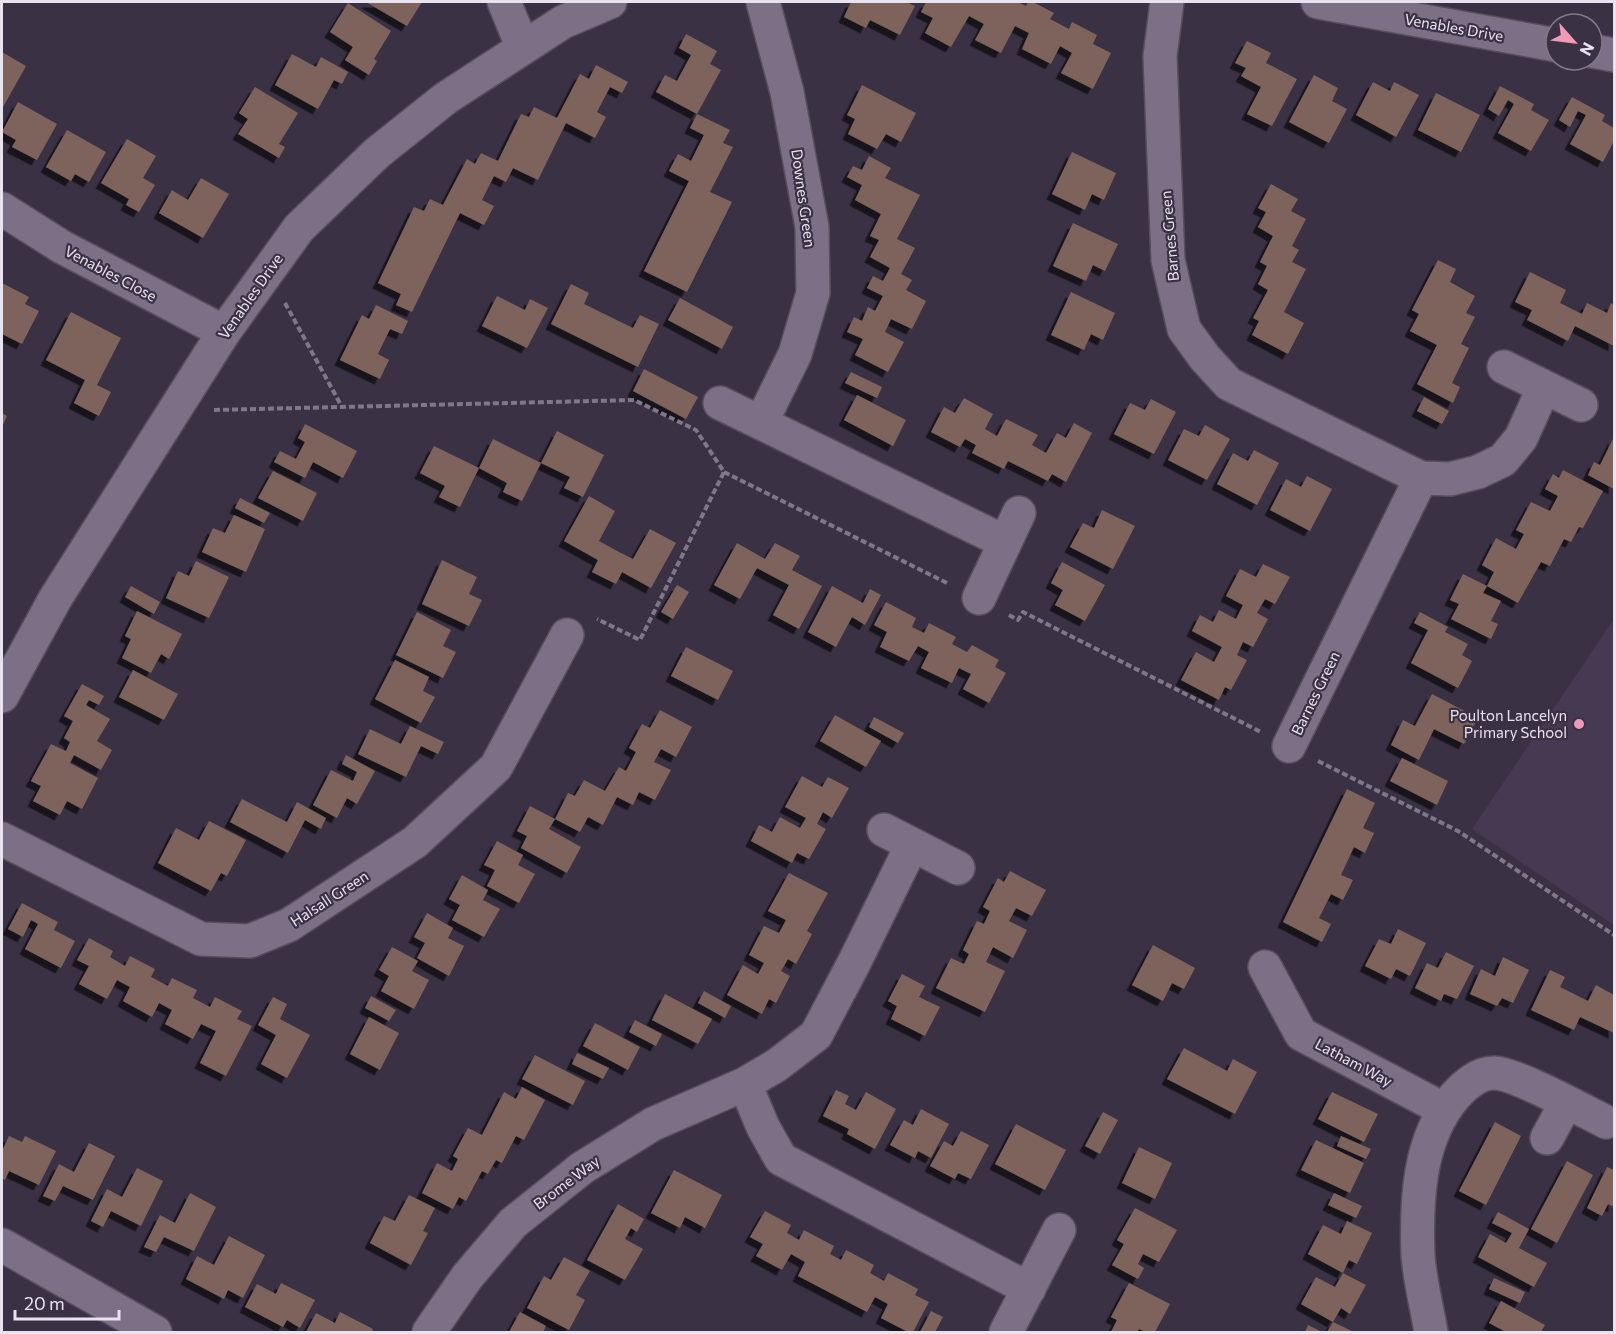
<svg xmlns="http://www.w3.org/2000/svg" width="1616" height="1334" font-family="Commissioner,sans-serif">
  <defs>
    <filter id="shadow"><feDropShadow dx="-5.5" dy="5.5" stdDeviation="0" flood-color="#0009"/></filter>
  </defs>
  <rect width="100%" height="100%" fill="#3b3144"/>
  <path fill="#463952" d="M1614,619V925L1472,829Z"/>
  <path fill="#7d635c" filter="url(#shadow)" d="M366,2H422L407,26Z
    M851,2H906L915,6L900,35L870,20L866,28L844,17Z
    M926,2H1018L1026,6L1028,2H1033L1054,13L1050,19L1069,29L1072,22L1097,35L1093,44L1111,53L1093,89L1061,73L1072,53L1060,46L1051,64L1022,49L1029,33L1015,26L1001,53L975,40L984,24L969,16L951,47L925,33L933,18L921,12Z
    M348,3L391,31L374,59L377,61L369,75L345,60L353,47L330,32Z
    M686,34L717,51L710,64L721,70L697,114L656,92L665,75L677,81L691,55L679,48Z
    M1247,41L1271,53L1266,63L1297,79L1272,126L1247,114L1261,87L1241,76L1246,68L1235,63Z
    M2,52L26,66L2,109Z
    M292,54L316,67L321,57L348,72L342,84L334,80L318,109L275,85Z
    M596,65L628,82L622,93L610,87L597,112L606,117L595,138L566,123L538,180L513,168L506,182L494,176L482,200L494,206L484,225L460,213L412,312L396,305L401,294L378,283L414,207L424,211L430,199L443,205L467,159L475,164L481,153L498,161L521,114L529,117L534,107L557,118L580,74L589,79Z
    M1314,75L1338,88L1332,101L1347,109L1329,143L1289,122Z
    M1373,82L1390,91L1394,82L1419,95L1396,137L1356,115Z
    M862,85L916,113L901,142L886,134L877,149L848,134L855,119L847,115Z
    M1500,86L1534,104L1531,110L1549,120L1531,151L1498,133L1514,104L1508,100L1499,116L1488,109Z
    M255,87L298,113L279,144L285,147L279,158L238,134L248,119L239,113Z
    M1436,93L1480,115L1461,152L1418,130Z
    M1572,97L1605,115L1602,121L1614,128V141L1603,162L1570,144L1586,115L1578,111L1570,127L1559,120Z
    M18,102L57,124L37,160L12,147L16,140L2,132Z
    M697,114L730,130L723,143L733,147L710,192L732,202L687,292L644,271L689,181L669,171L678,154L691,161L704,135L690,128Z
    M67,130L106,152L89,182L75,174L71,181L46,167Z
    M127,139L156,156L143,178L155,185L139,212L126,205L129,199L101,183Z
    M1072,152L1116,173L1104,200L1092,194L1085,210L1052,194Z
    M869,156L891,168L885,178L920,195L897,239L915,248L901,274L912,280L906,290L926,301L912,329L891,319L885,332L904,342L888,372L855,355L863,339L847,332L854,317L862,321L868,307L875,311L883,296L867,288L873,276L883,281L890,268L870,257L879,240L870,236L881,214L855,200L862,185L847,177L853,166L862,170Z
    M201,178L229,194L203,238L159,213L172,190L188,200Z
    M1271,184L1298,199L1291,211L1306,219L1292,246L1299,250L1292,262L1306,269L1284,312L1304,323L1288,354L1252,335L1259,321L1253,318L1268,290L1258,284L1267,266L1260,262L1273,236L1258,227L1266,212L1258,208Z
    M1073,223L1118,244L1105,271L1093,265L1086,281L1053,266Z
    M1438,260L1456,269L1450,282L1475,296L1466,313L1475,317L1461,344L1469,348L1452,383L1460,387L1453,403L1417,384L1437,345L1410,331L1419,314L1412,310Z
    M1530,272L1566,290L1560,303L1582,314L1587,303L1607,313L1611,303L1614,305V346L1575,326L1568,341L1527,320L1532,310L1515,302Z
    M2,283L29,297L25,304L39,311L22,344L2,334Z
    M571,284L589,293L584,304L633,328L640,315L659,324L638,367L551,324Z
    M1071,292L1115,313L1103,340L1091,334L1084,350L1051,335Z
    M497,296L525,310L530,299L548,308L527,348L482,326Z
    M680,298L733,327L722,349L668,320Z
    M376,305L408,321L402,334L390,329L378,354L389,360L380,379L340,360L362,315L369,319Z
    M71,312L121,338L97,385L111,392L99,416L74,403L85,380L46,360Z
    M644,369L698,397L686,419L633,391Z
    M851,372L882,387L877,398L845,383Z
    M857,395L906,420L893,446L844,420Z
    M1424,397L1449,411L1442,424L1417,411Z
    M964,398L993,414L985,429L997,436L1006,419L1038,435L1032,445L1046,453L1057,433L1066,438L1074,423L1092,433L1066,482L1052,474L1048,481L1008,461L1004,469L972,453L976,445L965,439L960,447L931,432L944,407L955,413Z
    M1151,399L1176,412L1154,454L1114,434L1130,403L1145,410Z
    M2,413L7,416L2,427Z
    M305,424L357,451L343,478L313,462L305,478L274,462L280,451L296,459L305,442L298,438Z
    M1205,425L1230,439L1207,480L1168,460L1184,429L1199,436Z
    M557,431L604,455L583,497L564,488L570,477L541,463Z
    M1614,437V489L1588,475L1594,462L1600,465Z
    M493,439L541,463L522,501L503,492L507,483L479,468Z
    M434,446L479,468L460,507L439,497L445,486L420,473Z
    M1254,450L1279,463L1257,505L1217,484L1233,453L1248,461Z
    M1563,470L1603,491L1583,528L1579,527L1571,542L1564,539L1550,566L1541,562L1518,603L1487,586L1494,572L1482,565L1496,538L1516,549L1524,534L1516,530L1531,502L1550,511L1558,496L1545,489L1553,474L1559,478Z
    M273,471L317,493L303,521L258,498Z
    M1307,476L1332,489L1310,531L1270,510L1286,479L1301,487Z
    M589,496L615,511L599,541L619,552L633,559L650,529L676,543L651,588L622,572L616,584L592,572L598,560L564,541Z
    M240,498L270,513L264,523L235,508Z
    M1102,510L1135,526L1113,569L1070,547L1083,523L1094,528Z
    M234,515L265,529L246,572L202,552L213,528L225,533Z
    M737,543L765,559L775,543L800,556L792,570L822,586L799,629L773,615L789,585L757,568L740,599L714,585Z
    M442,560L477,577L469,594L482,600L469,626L422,604Z
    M196,561L229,577L209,618L166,598L178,571L189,576Z
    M1062,562L1105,585L1085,621L1055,605L1063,590L1051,583Z
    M1263,564L1290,577L1275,604L1265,599L1257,613L1268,619L1253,647L1243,642L1237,655L1247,660L1231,690L1225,687L1219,700L1181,680L1196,652L1214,662L1222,647L1192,631L1200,615L1213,622L1219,610L1236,619L1243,605L1226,596L1240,569L1256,577Z
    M1463,574L1487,586L1483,593L1501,601L1491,621L1498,624L1491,639L1451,619L1459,604L1450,600Z
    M677,585L689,592L673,619L661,612Z
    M131,586L160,602L154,614L125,597Z
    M832,586L863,603L870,589L881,595L865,625L852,617L836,647L808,632Z
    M886,602L916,618L912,627L924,633L929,623L956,637L952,644L967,652L972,645L999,660L995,667L1006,673L989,703L963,689L971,674L959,668L952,683L921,668L929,652L918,646L909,661L880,647L887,632L874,625Z
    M137,611L182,634L169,659L161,654L151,673L122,658L131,639L125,636Z
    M417,612L451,630L443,646L456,652L443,678L396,655Z
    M1420,612L1448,627L1445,632L1468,644L1462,655L1472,661L1458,688L1411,663L1428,630L1414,623Z
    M686,647L733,671L718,700L671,676Z
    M395,660L429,677L423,691L435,697L421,723L375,699Z
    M133,670L178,694L164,720L119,697Z
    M82,684L104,696L99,705L89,700L86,705L110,719L97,741L112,750L101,770L74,755L70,763L98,778L82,809L67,801L60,815L33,801L41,786L31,781L51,744L66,751L70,742L64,738L73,721L64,716Z
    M1432,694L1478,718L1464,744L1434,729L1419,760L1391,745L1403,720L1415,726Z
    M660,710L692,727L676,757L661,749L654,762L671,770L655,800L639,792L633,805L617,797L603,825L588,817L580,832L555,819L549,829L581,847L567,873L521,848L527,836L517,831L530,806L555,819L568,793L575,796L584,780L605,791L619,767L626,771L636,752L629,748L642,724L650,728Z
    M835,715L881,741L866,767L820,741Z
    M874,717L904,733L898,743L869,727Z
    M410,726L444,742L438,754L421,746L406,777L358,754L370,729L401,744Z
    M346,755L375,771L357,804L347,798L337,818L313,805L331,770L353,781L357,772L342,764Z
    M1402,758L1448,781L1437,805L1390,781Z
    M802,776L822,787L828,777L849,788L832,818L823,812L817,824L826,829L809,859L797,853L792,863L751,841L759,825L772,832L780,817L800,828L806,818L785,807Z
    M1347,789L1375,803L1363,828L1374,833L1365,853L1354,847L1341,875L1353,880L1343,900L1331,894L1319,918L1331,924L1322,942L1283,922Z
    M242,799L287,822L297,802L326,818L321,829L305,820L288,853L230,822Z
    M209,821L246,840L227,876L221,873L211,891L158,863L176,828L199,840Z
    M497,841L523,855L518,865L535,874L519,903L487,886L495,870L484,865Z
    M1010,871L1046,890L1032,916L1016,908L1009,921L1027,930L1013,958L993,947L986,962L1005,971L985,1012L936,988L951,958L964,964L969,954L963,950L977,921L984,924L990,911L983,907L998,878L1004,882Z
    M789,873L828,893L807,931L812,934L796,964L788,959L781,971L790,976L776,1003L769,999L762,1014L727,995L743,965L758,974L764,963L749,955L764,926L779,933L786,920L768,911Z
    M462,875L488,890L483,900L500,909L484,937L452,920L460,905L449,899Z
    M22,903L58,922L54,930L75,941L61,968L25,949L38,924L31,920L23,937L8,929Z
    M427,913L453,928L448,938L464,946L449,976L417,958L425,943L414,937Z
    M1398,929L1426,943L1410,976L1396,969L1391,979L1365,966L1379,939L1391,944Z
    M89,938L113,951L110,957L125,966L130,956L155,969L151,977L168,986L172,978L197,990L193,998L210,1007L215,997L242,1011L237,1019L252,1026L226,1076L200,1063L216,1031L201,1024L193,1039L165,1024L172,1010L159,1003L152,1017L123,1001L130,987L117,980L107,999L79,984L89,966L77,960Z
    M1153,945L1195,968L1184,989L1172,983L1163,1001L1132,985Z
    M392,947L418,961L412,971L429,980L414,1009L381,991L389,976L379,970Z
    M1446,952L1474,966L1457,999L1444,994L1441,1001L1415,988L1427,963L1438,968Z
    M1503,957L1529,970L1513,1003L1502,998L1497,1006L1470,994L1481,969L1495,976Z
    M1550,970L1565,977L1560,987L1588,1001L1596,985L1614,995V1033L1580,1017L1574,1030L1531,1010Z
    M902,974L925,986L919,997L940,1007L925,1036L891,1019L897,1006L888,1001Z
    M704,991L731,1006L725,1018L698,1003Z
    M665,994L712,1019L698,1044L652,1020Z
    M371,996L396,1010L389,1021L365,1008Z
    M273,997L287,1004L280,1019L310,1035L287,1078L261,1064L276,1035L258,1025Z
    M369,1017L399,1033L380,1070L350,1054Z
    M635,1020L662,1034L656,1046L629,1032Z
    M595,1023L640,1047L628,1070L583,1046Z
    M1184,1048L1227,1071L1233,1059L1257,1072L1235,1114L1167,1079Z
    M577,1053L609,1068L603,1079L572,1064Z
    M535,1055L585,1081L573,1105L522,1079Z
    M522,1087L545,1100L524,1140L516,1136L502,1163L496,1160L488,1174L482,1171L466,1201L459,1197L453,1209L422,1193L437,1163L452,1171L458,1159L453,1156L468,1128L482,1135L504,1092L516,1099Z
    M836,1090L849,1096L845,1104L856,1110L866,1092L896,1109L875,1149L847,1134L849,1129L823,1116Z
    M1332,1092L1378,1114L1364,1142L1318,1119Z
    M921,1109L949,1124L931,1158L918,1151L915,1158L890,1145L904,1120L913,1125Z
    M1103,1112L1118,1120L1100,1154L1085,1146Z
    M1495,1122L1521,1136L1486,1205L1459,1191Z
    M1016,1124L1066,1150L1045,1190L995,1164Z
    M961,1131L989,1145L971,1179L958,1173L955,1179L930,1166L944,1141L953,1146Z
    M9,1136L22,1142L25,1136L56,1151L39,1185L9,1171L5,1180L2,1178V1151Z
    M1341,1136L1371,1149L1366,1159L1337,1146Z
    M1316,1140L1364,1163L1350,1193L1301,1170Z
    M89,1143L115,1156L93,1200L63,1186L55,1201L43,1196L59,1164L74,1172Z
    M1139,1147L1172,1163L1155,1199L1122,1183Z
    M1567,1161L1593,1175L1557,1243L1531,1229Z
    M1607,1167L1614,1170V1207L1608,1204L1602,1216L1587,1208Z
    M137,1168L163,1181L141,1226L111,1211L103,1227L91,1221L107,1189L122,1197Z
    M674,1170L722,1195L705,1228L685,1217L680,1228L651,1213Z
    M190,1193L216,1207L194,1251L164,1237L156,1252L144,1247L160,1215L175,1223Z
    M1334,1193L1362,1206L1356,1218L1328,1205Z
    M409,1195L435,1208L423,1231L428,1233L411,1265L370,1243L384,1216L395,1221Z
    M618,1204L644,1219L637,1232L631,1228L625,1239L643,1249L625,1280L587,1260Z
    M1135,1208L1177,1230L1159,1262L1143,1254L1138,1264L1144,1268L1138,1279L1112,1265L1124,1244L1117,1240Z
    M765,1211L791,1225L787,1233L799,1240L804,1230L834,1246L830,1254L841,1260L846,1250L874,1265L870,1273L884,1281L888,1273L918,1289L915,1295L929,1302L913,1332H908L881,1318L888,1304L875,1297L867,1312L798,1276L805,1262L791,1254L782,1270L756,1256L763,1244L750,1237Z
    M1498,1212L1529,1229L1519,1248L1547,1263L1534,1287L1478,1257L1490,1234L1506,1243L1512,1233L1492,1223Z
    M1347,1221L1372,1233L1357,1264L1349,1260L1343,1273L1308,1254L1323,1225L1341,1234Z
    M229,1236L265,1255L243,1298L228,1290L224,1299L186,1279L197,1256L214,1265Z
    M564,1257L590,1271L576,1295L585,1300L569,1330L527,1308L544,1276L551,1280Z
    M1343,1273L1366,1285L1350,1314L1341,1308L1333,1322L1301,1304L1316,1277L1335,1287Z
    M1494,1278L1525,1292L1520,1303L1489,1289Z
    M281,1283L315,1300L300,1328L287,1320L283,1327L245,1307L257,1284L276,1294Z
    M1129,1283L1170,1304L1155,1332H1146L1139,1329L1137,1332H1111L1117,1320L1111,1317Z
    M1501,1301L1545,1325L1541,1332H1506L1489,1323Z
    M931,1311L943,1317L935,1332H920Z
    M340,1312L373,1329L372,1332H306L316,1313L335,1323Z
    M520,1312L546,1326L543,1332H509Z
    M1333,1322L1354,1332H1327Z
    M1308,1325L1322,1332H1305Z"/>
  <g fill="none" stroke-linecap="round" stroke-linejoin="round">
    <defs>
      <path id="street" d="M504,2L523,48
        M1167,2L1160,56L1168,260L1184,329L1205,358L1229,384L1421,478L1450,479L1478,472L1503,460L1521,438L1544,387
        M1318,2L1556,45
        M1592,51L1614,55
        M2,209L62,247L224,332
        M1504,367L1581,405
        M720,403L1005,542
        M761,423L795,354L813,293L812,227L787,92L763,2
        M979,598L1019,513
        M2,696L55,599L224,332L299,228L377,153L446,98L563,22L610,2
        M1289,746L1421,478
        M884,830L958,868
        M2,839L201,939L250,941L289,925L415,842L496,767L567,635
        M1265,967L1301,1034L1443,1109
        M745,1084L763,1127L781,1159L1029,1289
        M1547,1138L1566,1103
        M2,1245L155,1332
        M429,1332L467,1277L513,1223L582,1168L653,1124L745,1084L777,1065L816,1035L854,963L912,845
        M1006,1332L1059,1230
        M1431,1332C1427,1308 1420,1281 1418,1256C1416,1202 1418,1139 1455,1096C1465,1085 1478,1073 1494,1073C1515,1073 1584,1111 1606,1122"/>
    </defs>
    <use href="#street" stroke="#564d5d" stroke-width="36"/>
    <path stroke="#807888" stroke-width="4" stroke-dasharray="6 3" stroke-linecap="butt" d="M285,303L342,407
      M214,410L634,400L696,430L724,472L640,640L597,619
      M724,472L949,584
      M1009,615L1018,620L1023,612L1261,732
      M1318,761L1458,831L1614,935"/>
    <use href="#street" stroke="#7b7085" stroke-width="33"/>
  </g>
  <circle fill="#f09ab7" stroke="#3b3144" stroke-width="2" cx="1579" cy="724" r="6"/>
  <g text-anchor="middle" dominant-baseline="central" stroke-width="4.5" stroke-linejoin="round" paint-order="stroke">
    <g font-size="15" fill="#e9e3ef" stroke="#3b3144">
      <text transform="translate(1454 27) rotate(10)">Venables Drive</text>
      <text transform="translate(804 198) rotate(82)">Downes Green</text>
      <text transform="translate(1169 236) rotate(-95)">Barnes Green</text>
      <text transform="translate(111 273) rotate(28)">Venables Close</text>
      <text transform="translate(250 296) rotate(-55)">Venables Drive</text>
      <text transform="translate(1315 693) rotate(-64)">Barnes Green</text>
      <text transform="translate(329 898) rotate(-33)">Halsall Green</text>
      <text transform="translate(1354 1062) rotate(28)">Latham Way</text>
      <text transform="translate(566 1182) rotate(-37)">Brome Way</text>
    </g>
    <g font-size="15" fill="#e9e3ef" stroke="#3b3144" text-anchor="end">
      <text x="1567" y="715">Poulton Lancelyn<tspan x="1567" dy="17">Primary School</tspan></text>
    </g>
  </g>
  <rect width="1616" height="1334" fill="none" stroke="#e9e3ef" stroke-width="6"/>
  <g transform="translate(1574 42) rotate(118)"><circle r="28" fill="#3b3144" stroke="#817888" stroke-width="1.5"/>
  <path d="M0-4.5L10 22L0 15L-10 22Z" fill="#f09ab7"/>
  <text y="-9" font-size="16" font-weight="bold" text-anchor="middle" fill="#e9e3ef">N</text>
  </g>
  <path d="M15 1310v9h104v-9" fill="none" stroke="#e9e3ef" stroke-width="3"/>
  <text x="24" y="1310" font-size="18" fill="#e9e3ef" stroke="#3b3144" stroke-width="4.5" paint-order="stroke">20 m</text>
</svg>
